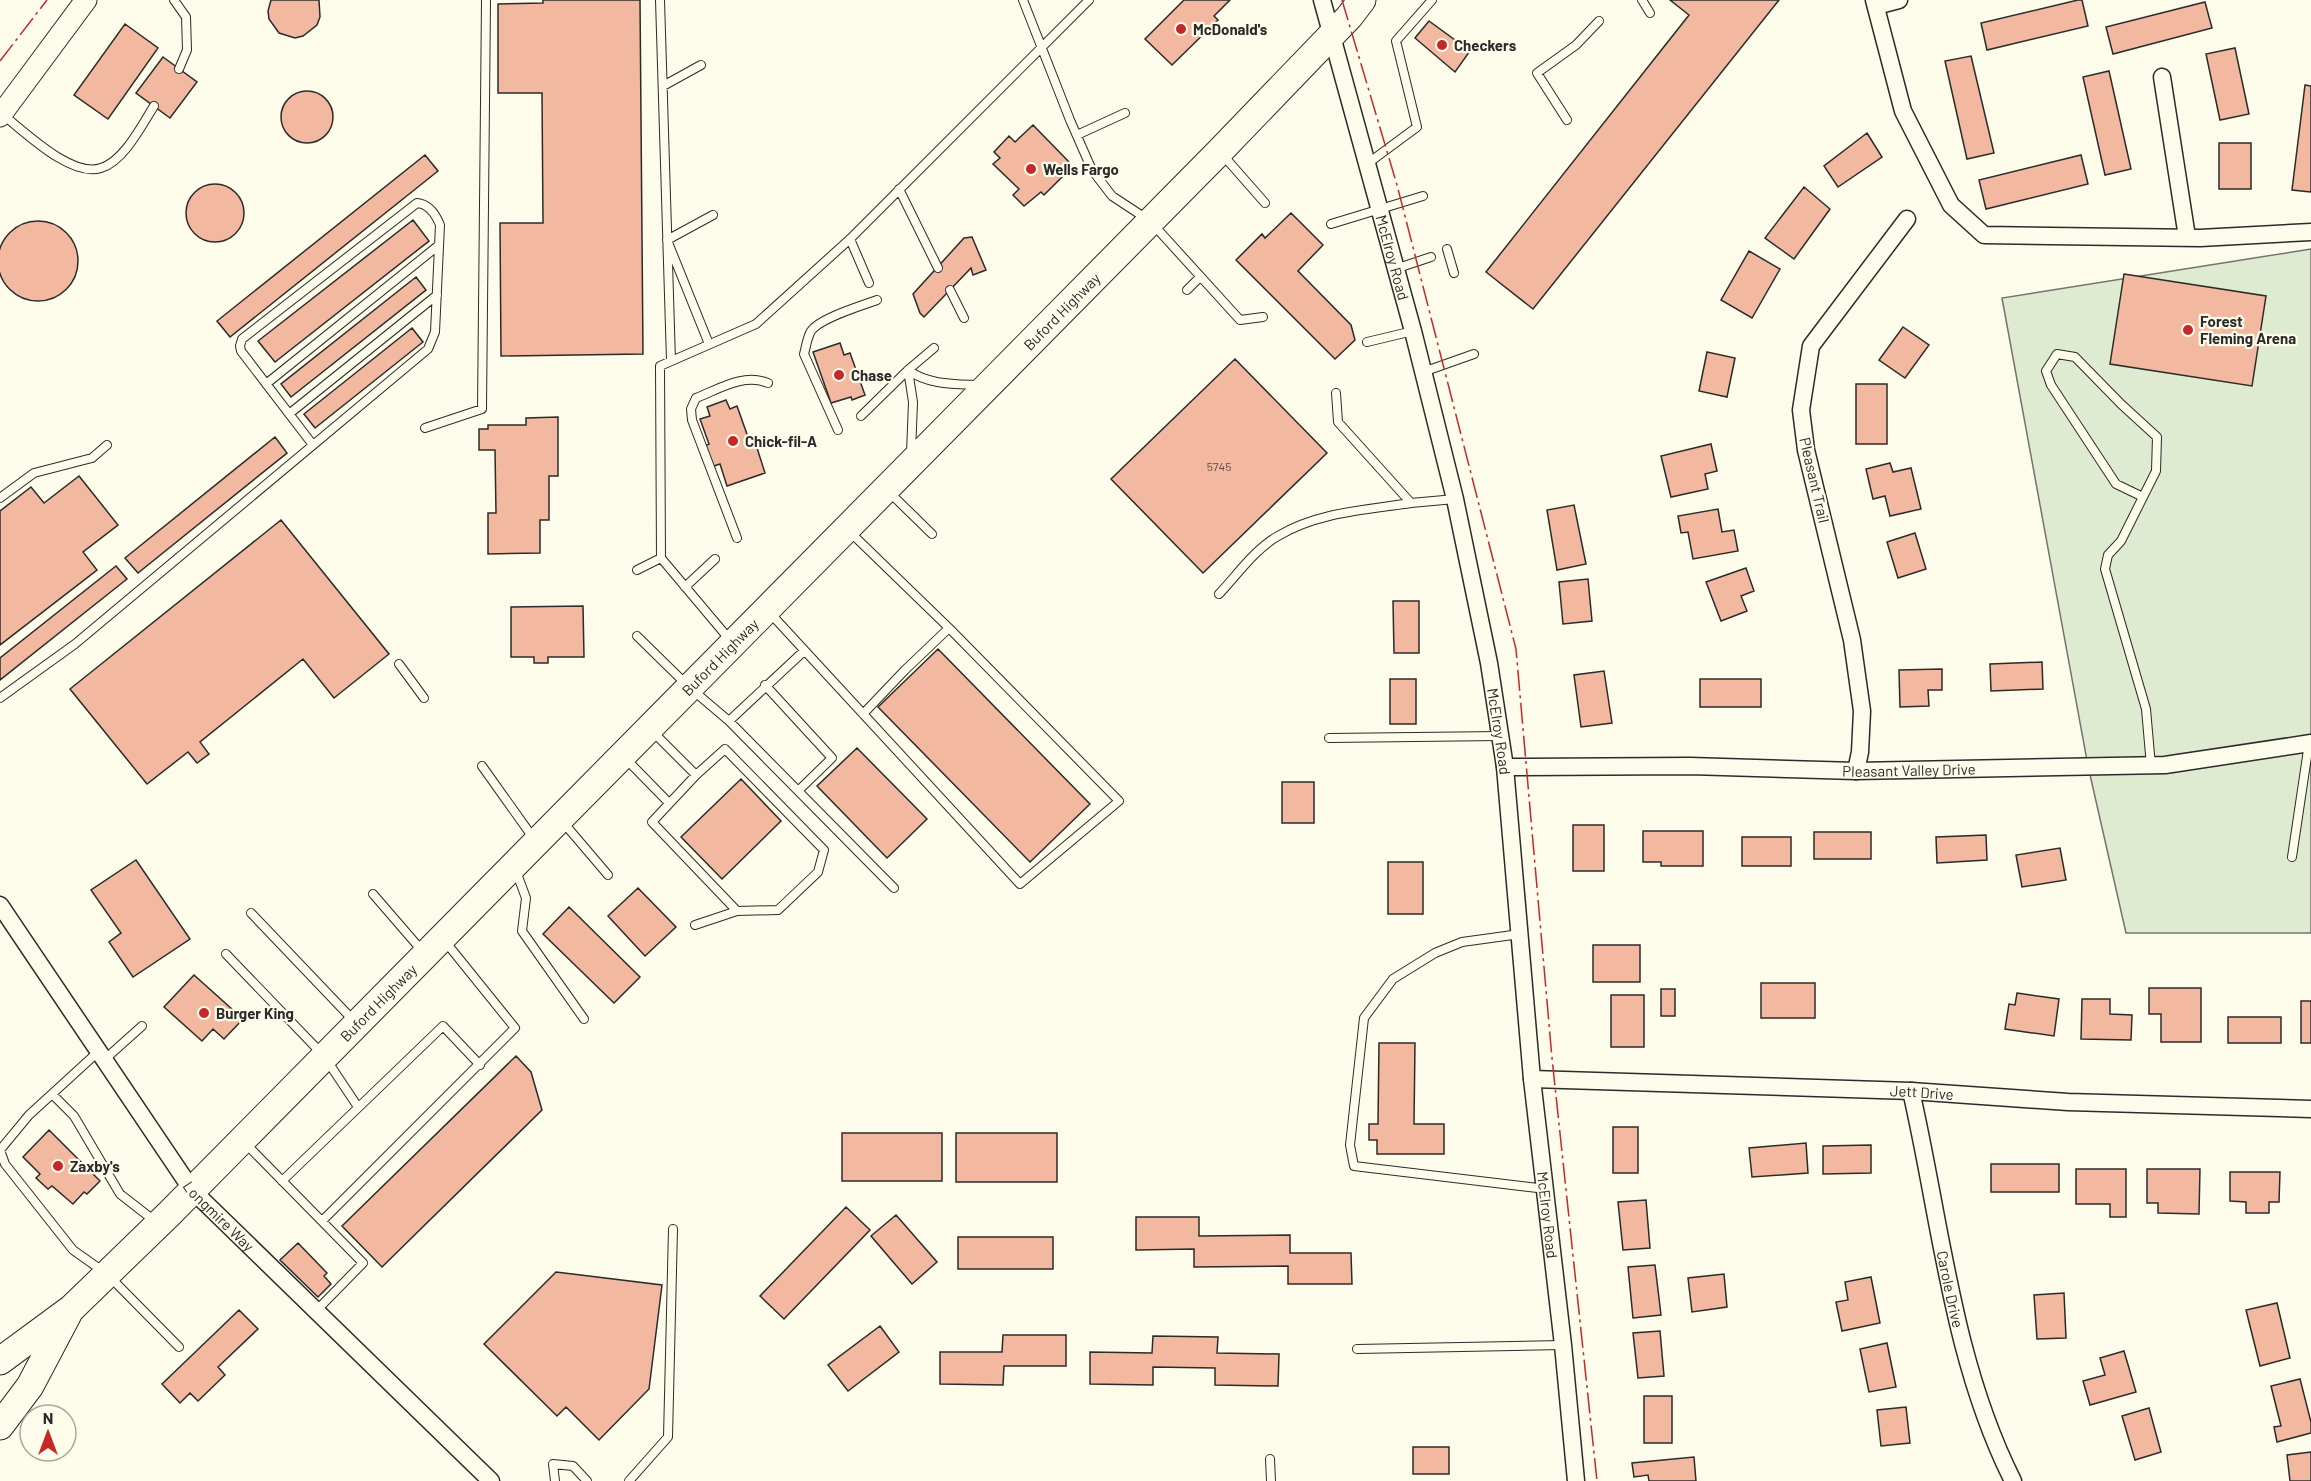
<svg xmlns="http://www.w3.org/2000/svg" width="2311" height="1481" font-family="Barlow,sans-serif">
  <rect width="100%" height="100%" fill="#fdfbea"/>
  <path fill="#deebd1" stroke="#74746e" stroke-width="1.5" d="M2311,249V933H2126L2088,766L2002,298Z"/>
  <path fill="#f2b8a0" stroke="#2b2b2b" stroke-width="1.5" d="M271,0H319L320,17L317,25L303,36L295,38L279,33L269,19L268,11Z
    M543,0H640L643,354L501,356L500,223H543L542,93H498V4L543,3Z
    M1184,0H1230L1214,16L1218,20L1172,65L1145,39Z
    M1670,0H1779L1533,309L1486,272L1689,15Z
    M2078,0H2082L2088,26L1987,50L1981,23Z
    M2205,2L2212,28L2113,54L2106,27Z
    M1429,21L1470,51L1455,72L1415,38Z
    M125,24L158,48L108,119L74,95Z
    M2235,48L2249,114L2220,120L2206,54Z
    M1971,56L1994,153L1967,159L1945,61Z
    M163,57L197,82L170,118L136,93Z
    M2109,71L2131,169L2105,175L2083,77Z
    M2305,85L2311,86V192L2292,190Z
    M281 117a26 26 0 1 1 52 0a26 26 0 1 1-52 0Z
    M1033,125L1070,163L1058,174L1062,177L1044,195L1041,192L1024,206L1013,195L1019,189L993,164L1000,158L994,152L1009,136L1015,142Z
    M1867,133L1882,157L1838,187L1824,166Z
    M2219,143H2251V189H2219Z
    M425,155L438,171L230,337L217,321Z
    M2081,155L2088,184L1986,209L1979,180Z
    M186 213a29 29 0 1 1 58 0a29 29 0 1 1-58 0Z
    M1804,187L1830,209L1794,259L1765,238Z
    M1291,213L1323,245L1298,271L1351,325L1355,340L1335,359L1236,260L1262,234L1265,238Z
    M413,220L429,241L275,362L258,341Z
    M-2 261a40 40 0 1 1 80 0a40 40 0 1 1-80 0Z
    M972,237L986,270L973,275L971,268L924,317L920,313L913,294L964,238Z
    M1749,251L1780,269L1752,318L1721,300Z
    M2124,274L2266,296L2252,386L2110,364Z
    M416,277L426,290L291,397L281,384Z
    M1903,327L1929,345L1905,378L1879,360Z
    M412,328L423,342L315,428L304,414Z
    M840,343L844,355L850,353L865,395L852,400L851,397L831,403L813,352Z
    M1707,352L1735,358L1727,397L1699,391Z
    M1235,359L1327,453L1203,573L1111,479Z
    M1856,384H1887V444H1856Z
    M726,400L730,409L737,406L748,437L756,435L760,447L757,448L765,473L727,486L720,464L711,467L704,446L709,444L700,419L710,416L707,407Z
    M558,417V476H549V520H540V553L488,554V513H496L495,450H479V429H488V425H526V418Z
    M275,437L287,453L138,573L125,558Z
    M1711,444L1717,471L1705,474L1708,489L1671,497L1661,456Z
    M1890,463L1893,472L1911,468L1921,509L1890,516L1885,496L1873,499L1866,469Z
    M79,476L118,525L83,552L97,570L0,645V511L31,487L44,503Z
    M1574,505L1586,564L1557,570L1547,510Z
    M1718,509L1722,532L1734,530L1738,551L1693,559L1688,532L1681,533L1678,516Z
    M281,520L389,654L334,698L303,659L200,742L209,754L197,763L188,752L147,784L70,689Z
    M1915,533L1926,569L1898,578L1887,542Z
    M116,566L127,579L0,680V658Z
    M1746,568L1754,591L1741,596L1747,611L1721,621L1706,582Z
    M1588,579L1592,621L1563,624L1559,582Z
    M1393,601H1419V653H1394Z
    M583,606L584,657H548V663H534V657H511V607Z
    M938,649L1090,804L1030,862L878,707Z
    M2042,662L2043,689L1991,691L1990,664Z
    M1942,669V690H1928L1929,706L1900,707L1899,670Z
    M1604,671L1612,723L1581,727L1574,675Z
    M1390,679H1416V724H1390Z
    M1700,679H1761V707H1700Z
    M857,748L927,819L887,858L817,786Z
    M741,779L781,821L722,879L681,837Z
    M1282,782H1314V823H1282Z
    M1573,825H1604V871H1573Z
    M1643,831H1703V866H1661V862H1643Z
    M1814,832H1871V859H1814Z
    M1986,835L1987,860L1937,863L1936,837Z
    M1742,837H1791V866H1742Z
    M2060,848L2066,880L2022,887L2016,855Z
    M136,860L190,939L133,977L109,942L121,933L91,890Z
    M1388,862H1423V914H1388Z
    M638,888L676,927L645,956L608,916Z
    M569,907L640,977L614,1003L543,934Z
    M1593,945H1640V982H1593Z
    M194,975L243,1019L224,1039L213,1029L202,1041L164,1007Z
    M1761,983H1815V1018H1761Z
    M2149,988H2201V1042H2161V1014H2149Z
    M1661,989H1675V1016H1661Z
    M2017,993L2059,999L2054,1036L2005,1029L2009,1004L2015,1005Z
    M1611,995H1644V1047H1611Z
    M2082,999H2110V1014L2132,1015L2131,1040L2081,1039Z
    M2301,1001H2311V1043H2301Z
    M2228,1017H2281V1043H2228Z
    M1379,1043H1415L1414,1124H1444V1154H1377V1140H1369V1124H1378Z
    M516,1056L531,1072L542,1110L382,1267L342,1226Z
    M1613,1127H1638V1173H1613Z
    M49,1130L100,1181L87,1194L84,1192L73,1204L52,1186L48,1189L36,1178L40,1174L23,1157Z
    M842,1133H942V1181H842Z
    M956,1133H1057V1182H956Z
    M1806,1143L1808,1173L1752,1177L1749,1148Z
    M1871,1145V1173L1823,1174V1146Z
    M1991,1164H2059V1192H1991Z
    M2076,1169H2126V1217H2110V1204H2076Z
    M2147,1169H2200L2199,1214L2158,1213V1203H2147Z
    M2230,1172H2280L2279,1202H2269V1213H2246V1202L2230,1201Z
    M1646,1200L1650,1248L1623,1250L1618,1202Z
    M846,1207L870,1230L784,1319L760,1296Z
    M896,1215L937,1262L912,1284L871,1236Z
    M1136,1217H1199V1236L1290,1235V1253H1351L1352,1284H1288V1266L1194,1267V1249L1136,1250Z
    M958,1237H1053V1269H958Z
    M298,1243L327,1273L324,1276L331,1284L318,1297L280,1260Z
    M1655,1265L1661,1315L1633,1318L1628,1267Z
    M556,1272L662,1285L649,1389L599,1440L566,1407L557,1416L484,1344Z
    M1724,1274L1727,1307L1692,1312L1688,1278Z
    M1871,1277L1880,1323L1842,1331L1836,1302L1848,1300L1845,1282Z
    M2064,1293L2066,1338L2037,1339L2034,1295Z
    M2277,1303L2290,1358L2260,1366L2246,1310Z
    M239,1310L258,1329L218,1367L225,1375L198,1401L190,1393L180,1403L162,1384Z
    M880,1326L899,1352L848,1391L828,1365Z
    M1660,1331L1664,1376L1638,1378L1633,1333Z
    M1003,1335H1066V1366H1004L1003,1385L940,1384V1352H1002Z
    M1153,1336L1218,1337L1217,1353L1279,1354L1278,1386L1215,1385V1368L1153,1367V1385L1090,1384V1352L1152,1353Z
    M1887,1343L1896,1387L1869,1392L1860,1349Z
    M2124,1351L2136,1392L2090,1405L2083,1381L2105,1375L2100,1358Z
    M2300,1379L2311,1422V1433L2277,1442L2274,1427L2281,1426L2271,1386Z
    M1644,1396H1672V1443H1644Z
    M1906,1407L1910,1443L1881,1446L1877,1410Z
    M2149,1408L2161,1452L2135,1460L2122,1416Z
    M1413,1447H1449V1474H1413Z
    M2311,1452V1481H2290L2287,1455Z
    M1694,1457L1696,1481H1649L1648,1475L1634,1477L1632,1463Z"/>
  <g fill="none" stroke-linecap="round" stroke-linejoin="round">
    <defs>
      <path id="service" d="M174,0L186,17L187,50L179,69
        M660,0L671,361
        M1023,0L1070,120L1092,170L1112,196L1150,221L1240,320L1263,317
        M1642,0L1650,13
        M663,86L701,65
        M2,114C24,131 71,178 101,168C124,161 142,125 154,106
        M1567,120L1537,73L1576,45L1599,21
        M1077,135L1125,113
        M1222,154L1265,203
        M1367,164L1417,127L1396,41L1432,0
        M899,189L938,268
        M1331,224L1423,196
        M850,239L869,283
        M1447,249L1454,273
        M1395,269L1431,257
        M950,290L964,318
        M1187,290L1200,277
        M1367,342L1413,331
        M709,344L667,240L713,215
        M908,370L913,402L911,453
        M908,370C928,385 955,384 979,385
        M1423,372L1474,354
        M266,384L439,245
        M1336,393L1338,422L1411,503L1455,499
        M289,414L437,295
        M861,416L908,370L934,348
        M425,428L482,409L486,0
        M838,430L804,354C806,347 807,338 811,331C820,318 861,306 877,300
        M888,491L932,534
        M2143,497L2116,484L2051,385L2046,371L2057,354L2075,357L2121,404L2157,437L2156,471L2121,541L2108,555L2105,569L2146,709L2151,766
        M0,498L34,473L92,458L107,445
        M850,532L949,628L905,670L863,714
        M737,538L692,420L691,409L696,398C719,389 744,373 768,383
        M637,570L661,558
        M685,587L715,559
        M1219,594C1237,575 1255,549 1278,536C1318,512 1366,510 1411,503
        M770,613L1020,884L1119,801L949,628
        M637,636L689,687L729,721L894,888
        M730,640L661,558L660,366L756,324L850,239L1089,0
        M399,664L424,698
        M765,685L832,758L799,790
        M0,698L75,644L428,349L435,332L440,225C436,215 429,204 417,203L242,339L240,346L241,351L313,445
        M729,721L804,651
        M652,731L696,775L725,749L824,850L818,872L778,910L737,911L652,822L696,775
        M1329,738L1500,736
        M625,758L669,803
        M482,766L534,839
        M562,821L608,875
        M2292,857L2309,743
        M516,871L526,898L522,931L584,1019
        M373,894L424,953
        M251,913L354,1021
        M695,925L737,911
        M1520,934L1462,942L1435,953L1393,979L1364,1018L1350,1145L1354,1166L1546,1189
        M226,954L324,1056L358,1107
        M104,1060L142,1026
        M52,1094L74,1116L120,1194L156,1222
        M244,1142L363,1263L316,1311
        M0,1150L5,1164L73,1250L107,1274L179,1347
        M0,1150L29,1115L99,1051
        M282,1181L443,1026L480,1065
        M322,1221L515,1028L444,940
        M1357,1349L1563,1345
        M1270,1459L1271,1481
        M555,1481L553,1464L573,1466L587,1481
        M629,1481L668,1437L673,1229"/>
      <g id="minor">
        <path id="s1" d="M1322,0L1413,331L1455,499L1489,663L1505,767L1532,1079L1563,1345L1576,1481"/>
        <path d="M1874,0L1903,111L1951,205L1984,235L2200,238L2311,232"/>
        <path d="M1876,6L1899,0"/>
        <path d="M2162,77L2187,237"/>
        <path id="s2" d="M1505,767L1690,766L1856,771L2165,765L2311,743"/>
        <path d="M1856,771L1860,752L1862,711L1852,640L1806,450L1801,410L1811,346L1907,219"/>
        <path id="s3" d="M0,905L192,1190L491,1481"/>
        <path id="s4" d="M1532,1079L1911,1091L2068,1102L2311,1109"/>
        <path id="s5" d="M1911,1091C1941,1222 1952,1360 2013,1481"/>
      </g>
      <path id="tertiary" d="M0,116L86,0"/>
      <g id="primary">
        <path id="s6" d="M0,1361L72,1308L169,1214L1219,152L1349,17L1362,0"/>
        <path d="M0,1426L30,1386L68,1314"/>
      </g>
    </defs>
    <use href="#service" stroke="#2b2b2b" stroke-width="10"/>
    <use href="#minor" stroke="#2b2b2b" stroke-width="19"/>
    <use href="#tertiary" stroke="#2b2b2b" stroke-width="23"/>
    <use href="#primary" stroke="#2b2b2b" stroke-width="29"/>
    <use href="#service" stroke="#fdfbea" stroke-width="8"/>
    <use href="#minor" stroke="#fdfbea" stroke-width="16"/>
    <use href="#tertiary" stroke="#fdfbea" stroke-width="21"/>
    <use href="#primary" stroke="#fdfbea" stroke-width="27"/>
    <path stroke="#c62828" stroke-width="1.5" stroke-dasharray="21 4.5 3 4.5" stroke-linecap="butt" d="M1342,0L1397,185L1516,649L1552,1058L1597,1481
      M0,61L47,0"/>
  </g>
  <g fill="#c62828" stroke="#fdfbea" stroke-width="2">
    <circle cx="1181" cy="29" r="6"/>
    <circle cx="1442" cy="45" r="6"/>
    <circle cx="1031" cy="169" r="6"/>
    <circle cx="2188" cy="330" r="6"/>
    <circle cx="839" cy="375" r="6"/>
    <circle cx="733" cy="441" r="6"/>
    <circle cx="204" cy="1013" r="6"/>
    <circle cx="58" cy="1166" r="6"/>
  </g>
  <g text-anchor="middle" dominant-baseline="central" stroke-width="4.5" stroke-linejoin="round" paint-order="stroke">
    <g font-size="12" fill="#5d4e48">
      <text x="1219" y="466">5745</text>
    </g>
    <g font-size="15" font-weight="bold" fill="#2b2b2b" stroke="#fdfbea" text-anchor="start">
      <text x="1193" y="29">McDonald's</text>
      <text x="1454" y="45">Checkers</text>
      <text x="1043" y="169">Wells Fargo</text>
      <text x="2200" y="321">Forest<tspan x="2200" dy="17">Fleming Arena</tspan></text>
      <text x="851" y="375">Chase</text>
      <text x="745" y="441">Chick-fil-A</text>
      <text x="216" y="1013">Burger King</text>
      <text x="70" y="1166">Zaxby's</text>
    </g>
    <g font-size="15" fill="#2b2b2b" stroke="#fdfbea">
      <text stroke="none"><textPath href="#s1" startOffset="267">McElroy Road</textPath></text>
      <text stroke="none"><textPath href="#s6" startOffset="1494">Buford Highway</textPath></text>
      <text transform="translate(1815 480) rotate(77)">Pleasant Trail</text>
      <text stroke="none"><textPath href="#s6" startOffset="1008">Buford Highway</textPath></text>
      <text stroke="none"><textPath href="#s1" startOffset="753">McElroy Road</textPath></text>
      <text stroke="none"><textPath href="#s2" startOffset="404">Pleasant Valley Drive</textPath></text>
      <text stroke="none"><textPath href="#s6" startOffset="522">Buford Highway</textPath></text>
      <text stroke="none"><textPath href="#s4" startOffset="390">Jett Drive</textPath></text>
      <text stroke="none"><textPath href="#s3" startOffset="381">Longmire Way</textPath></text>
      <text stroke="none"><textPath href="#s1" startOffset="1239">McElroy Road</textPath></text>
      <text stroke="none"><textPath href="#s5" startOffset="202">Carole Drive</textPath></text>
    </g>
  </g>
  <g transform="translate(48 1433)"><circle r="28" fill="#fdfbea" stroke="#a9a89e" stroke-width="1.5"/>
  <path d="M0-4.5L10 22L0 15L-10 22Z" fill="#c62828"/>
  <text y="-9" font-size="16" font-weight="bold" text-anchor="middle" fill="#2b2b2b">N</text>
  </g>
</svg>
